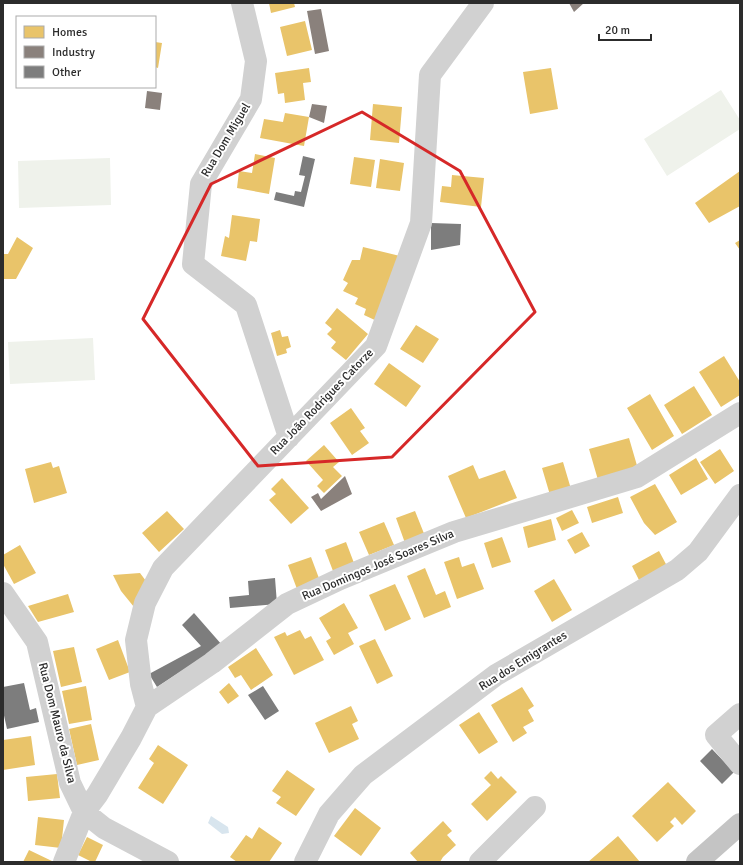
<svg xmlns="http://www.w3.org/2000/svg" width="743" height="865" font-family="Signika,sans-serif">
  <rect width="100%" height="100%" fill="#fff"/>
  <path fill="#eff2eb" d="M721,90L740,120V129L667,176L644,139Z
    M110,158L111,205L19,208L18,161Z
    M93,338L95,380L10,384L8,342Z"/>
  <path fill="#d8e5ee" d="M211,816L228,827L229,833L222,834L208,823Z"/>
  <path fill="#e9c46a" d="M269,3H294L295,7L271,13Z
    M305,21L312,50L287,56L280,27Z
    M155,42L162,43L158,68L155,67Z
    M309,68L311,82L303,83L305,100L285,103L284,93L278,94L275,73Z
    M551,68L558,109L530,114L523,72Z
    M373,104L402,107L399,143L370,140Z
    M285,113L309,117L304,146L260,138L264,119L283,122Z
    M255,154L275,158L269,194L237,188L239,171L252,173Z
    M354,157L375,160L371,187L350,184Z
    M380,159L404,163L400,191L376,188Z
    M740,171V206L709,223L695,203Z
    M452,175L484,178L481,207L440,202L442,186L451,187Z
    M232,215L260,219L257,242L250,241L246,261L221,256L225,236L229,238Z
    M17,237L33,248L16,279H3V254H8Z
    M740,240V250L735,243Z
    M363,247L400,256L379,322L364,315L366,309L355,304L358,298L343,291L348,283L343,280L352,260H360Z
    M337,308L368,334L346,360L331,348L336,342L327,334L332,329L325,323Z
    M416,325L439,339L423,363L400,349Z
    M280,330L282,337L288,336L291,347L286,349L287,353L277,356L271,333Z
    M724,356L740,382V395L721,407L699,372Z
    M389,363L421,386L406,407L374,384Z
    M694,386L712,415L682,434L664,405Z
    M650,394L674,436L652,450L627,408Z
    M351,408L365,428L360,431L369,443L352,455L330,423Z
    M629,438L638,469L598,480L589,449Z
    M324,445L339,462L333,467L342,476L324,493L317,486L323,480L306,461Z
    M720,449L734,471L715,484L700,462Z
    M696,458L708,479L681,495L669,475Z
    M51,462L53,468L59,466L67,493L34,503L25,469Z
    M563,462L571,489L550,495L542,468Z
    M473,465L479,479L505,470L517,498L466,518L448,476Z
    M282,478L309,508L291,524L269,500L276,494L271,489Z
    M655,484L677,522L655,535L644,523L630,497Z
    M618,497L623,513L592,523L587,507Z
    M572,510L579,523L562,531L556,518Z
    M167,511L184,529L159,552L142,533Z
    M415,511L425,536L405,543L396,518Z
    M551,519L556,540L528,548L523,527Z
    M384,522L394,545L369,555L359,532Z
    M582,532L590,546L575,554L567,540Z
    M502,537L511,562L492,568L484,543Z
    M346,542L354,563L333,571L325,550Z
    M20,545L36,573L14,584L3,564V555Z
    M659,551L667,566L639,580L632,566Z
    M311,557L320,581L297,589L288,565Z
    M459,557L462,567L474,563L484,589L457,599L444,562Z
    M425,568L436,595L445,591L451,607L424,618L407,576Z
    M140,573L149,585L134,607L121,591L113,575Z
    M554,579L572,610L552,622L534,591Z
    M395,584L411,619L385,631L369,595Z
    M68,594L74,612L38,622L28,606Z
    M344,603L358,628L348,633L354,644L334,655L326,641L331,638L319,618Z
    M300,630L305,639L311,636L324,660L294,675L274,637L285,632L287,636Z
    M375,639L393,676L377,684L359,646Z
    M118,640L130,672L109,680L96,649Z
    M74,647L82,682L61,687L53,651Z
    M256,648L273,675L251,690L241,675L235,678L228,667Z
    M229,683L239,696L228,704L219,692Z
    M86,686L92,720L69,724L62,691Z
    M522,687L534,706L528,710L534,721L523,727L527,733L513,742L491,705Z
    M351,706L358,721L352,724L359,739L329,753L315,723Z
    M479,712L498,742L479,754L459,725Z
    M91,724L99,760L77,765L69,729Z
    M31,736L35,765L3,770V740Z
    M158,745L188,765L163,804L138,788L154,763L149,759Z
    M287,770L315,789L296,816L276,803L281,797L272,791Z
    M491,771L498,779L501,776L517,792L487,821L471,804L491,785L484,778Z
    M57,774L60,798L28,801L26,777Z
    M668,782L696,811L682,825L675,817L670,822L674,826L657,842L632,816Z
    M355,808L381,828L361,856L334,836Z
    M38,817L64,820L61,848L35,845Z
    M443,821L452,831L447,835L456,845L443,857L440,862H418L410,853Z
    M259,827L282,843L269,862H237L230,857L246,835L252,839Z
    M618,836L640,862H588Z
    M87,837L103,845L95,862H92L78,855Z
    M29,850L54,862H23Z"/>
  <path fill="#8a817c" d="M569,3H584L574,12Z
    M321,9L329,51L315,54L307,11Z
    M147,91L162,93L160,110L145,108Z
    M312,104L327,106L324,123L309,117Z
    M345,476L352,494L321,511L311,497L318,493L321,499Z"/>
  <path fill="#7d7d7d" d="M303,156L315,159L304,207L274,200L276,192L294,196L295,191L301,192L305,176L299,175Z
    M431,223L461,224L460,245L431,250Z
    M275,578L277,604L230,608L229,597L249,595L248,581Z
    M194,613L222,645L157,687L149,674L201,646L182,625Z
    M24,683L30,710L36,708L39,722L7,729L3,711V687Z
    M263,686L279,711L265,720L248,695Z
    M712,749L734,772L722,784L700,761Z"/>
  <g fill="none" stroke-linecap="round" stroke-linejoin="round">
    <path stroke="#d1d1d1" stroke-width="22" d="M242,3L256,61L251,99L201,184L193,264L246,305L289,437
      M3,593L37,642L70,783L84,812L104,828L168,862
      M147,707L141,684L136,640L145,603L163,568L376,346L421,223L430,75L483,3
      M740,714L716,735L740,764
      M64,862L84,812L97,795L131,738L147,707L212,663L287,604L340,579L454,532L637,477L740,413
      M305,862L329,814L363,775L496,675L677,570L698,552L740,495
      M480,862L535,807"/>
    <path stroke="#c4c4c4" stroke-width="22" d="M697,862L740,824"/>
  </g>
  <path fill="none" stroke="#d62828" stroke-width="3" stroke-linejoin="round" d="M362,112L460,171L535,312L392,457L258,466L143,319L211,184Z"/>
  <g text-anchor="middle" dominant-baseline="central" stroke-width="4" stroke-linejoin="round" paint-order="stroke">
    <g font-size="12" fill="#2c2c2c" stroke="#fff">
      <text transform="translate(226 140) rotate(-59)">Rua Dom Miguel</text>
      <text transform="translate(322 402) rotate(-46)">Rua João Rodrigues Catorze</text>
      <text transform="translate(378 565) rotate(-23)">Rua Domingos José Soares Silva</text>
      <text transform="translate(523 661) rotate(-32)">Rua dos Emigrantes</text>
      <text transform="translate(57 723) rotate(76)">Rua Dom Mauro da Silva</text>
    </g>
  </g>
  <rect width="743" height="865" fill="none" stroke="#2c2c2c" stroke-width="8"/>
  <rect x="16" y="16" width="140" height="72" fill="#ffffff" stroke="#ababab"/>
  <rect x="24" y="26" width="20" height="12" fill="#e9c46a" stroke="#ababab"/>
  <text x="52" y="36" font-size="12" fill="#2c2c2c">Homes</text>
  <rect x="24" y="46" width="20" height="12" fill="#8a817c" stroke="#ababab"/>
  <text x="52" y="56" font-size="12" fill="#2c2c2c">Industry</text>
  <rect x="24" y="66" width="20" height="12" fill="#7d7d7d" stroke="#ababab"/>
  <text x="52" y="76" font-size="12" fill="#2c2c2c">Other</text>
  <path d="M599 34v6h52v-6" fill="none" stroke="#2c2c2c" stroke-width="2"/>
  <text x="605" y="34" font-size="12" fill="#2c2c2c" stroke="#ffffff" stroke-width="3" paint-order="stroke">20 m</text>
</svg>
